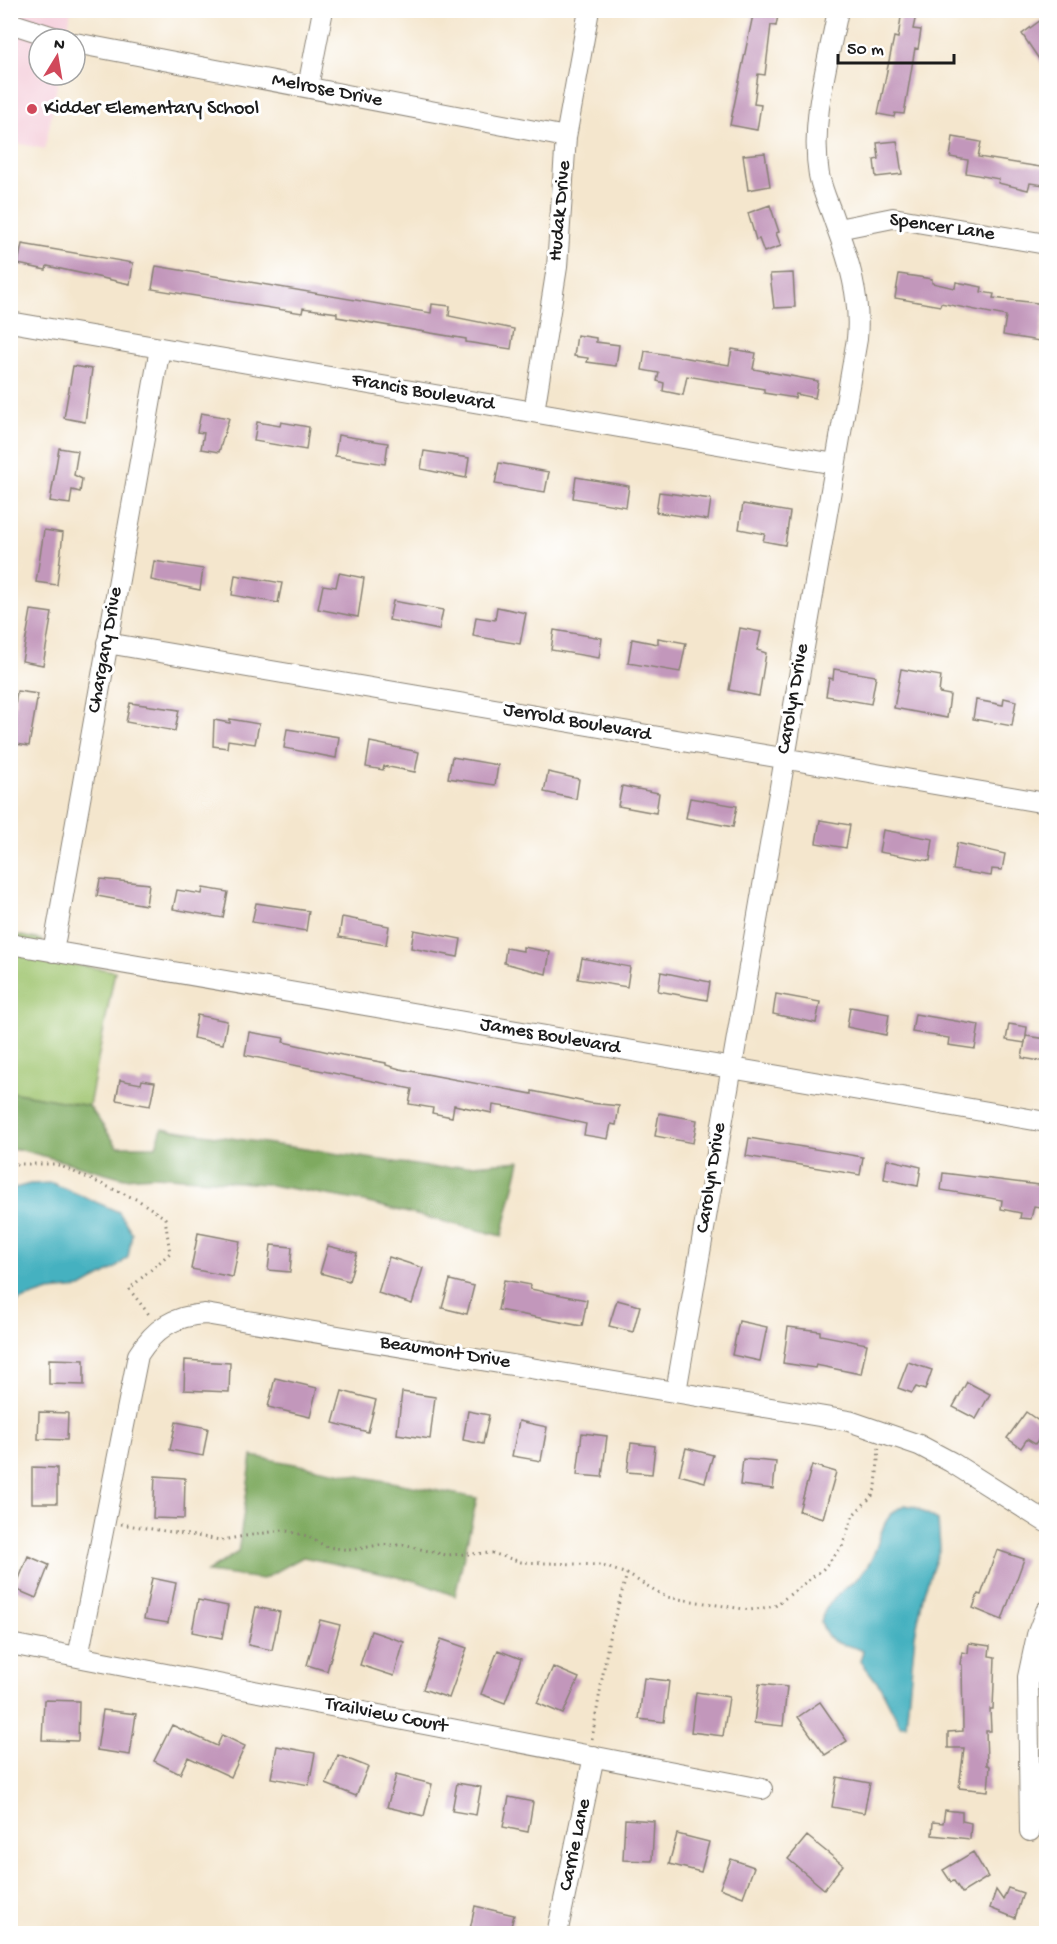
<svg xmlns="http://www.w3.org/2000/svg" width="1057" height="1944" font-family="'Gochi Hand',sans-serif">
  <rect width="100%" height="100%" fill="#fff"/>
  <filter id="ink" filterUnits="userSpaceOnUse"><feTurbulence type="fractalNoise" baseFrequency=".0167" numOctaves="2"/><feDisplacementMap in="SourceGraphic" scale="12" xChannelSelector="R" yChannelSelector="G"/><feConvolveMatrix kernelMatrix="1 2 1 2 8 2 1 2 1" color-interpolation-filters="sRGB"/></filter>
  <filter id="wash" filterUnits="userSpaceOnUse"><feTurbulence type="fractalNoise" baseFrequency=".008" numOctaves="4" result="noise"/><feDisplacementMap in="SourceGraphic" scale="24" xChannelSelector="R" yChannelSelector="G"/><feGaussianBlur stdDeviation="1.35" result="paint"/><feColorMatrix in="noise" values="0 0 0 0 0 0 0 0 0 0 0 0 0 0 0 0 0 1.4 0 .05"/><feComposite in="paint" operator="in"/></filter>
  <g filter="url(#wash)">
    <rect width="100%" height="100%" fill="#f4e6cd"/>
    <path fill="#f5cfdb" d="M10,11H71L66,39H39V75H59L45,149L11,142Z"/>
    <path fill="#9fc46e" stroke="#5e7045" stroke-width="1.5" d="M10,934L42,940L38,959L115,971L89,1106L11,1092Z"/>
    <path fill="#7faa61" stroke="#4e633e" stroke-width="1.5" d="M11,1092L89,1106L117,1146H156L162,1128L436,1168L520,1161L502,1236L356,1200L265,1184L155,1176L124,1178L18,1149L11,1150Z
      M252,1456L477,1498L455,1596L416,1581L303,1557L263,1579L207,1572L238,1552Z"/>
    <path fill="#44b1c0" stroke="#30666e" stroke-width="1.5" d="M52,1183L119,1212L132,1233L128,1257L116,1268L81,1288L49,1291L21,1300L11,1307V1189L30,1184Z
      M905,1505L915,1507L938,1520L940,1548L924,1592L915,1635L906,1725H900L880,1686L860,1660L863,1651C843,1640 831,1651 821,1622C826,1594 857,1586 870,1562C883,1539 878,1517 905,1505Z"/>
    <g id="blocks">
      <path fill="#c297bb" d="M754,10H779L776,26L771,25L765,75L758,74L754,104L761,105L757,130L730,125Z
        M902,10H917L913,29L921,30L918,49L915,48L904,114L895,113L894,117L878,114L894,37L898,38Z
        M1041,20L1047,27V71L1022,34Z
        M953,137L981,142L978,157L1047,168L1044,185L1030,183L1028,190L998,183L999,179L966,173L968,160L950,157Z
        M897,141L902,174L876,177L874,160L879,159L877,143Z
        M765,153L770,186L748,190L743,155Z
        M770,205L779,232L776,233L781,246L764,252L759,239L756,240L748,213Z
        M22,244L133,263L130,284L47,266L46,270L18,264Z
        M156,266L431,313L432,304L450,306L449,316L514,329L511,349L466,342V339L337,317V313L303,308L302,313L152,289Z
        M793,273L795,307L774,308L770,274Z
        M899,274L932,279V283L955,288L956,282L982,287L981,292L994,294L993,298L1045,304L1039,341L1003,335L1006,316L941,303L940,306L895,298Z
        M577,335L596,338V342L619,345L616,366L587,362L588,358L574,356Z
        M732,349L756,353L753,369L818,381L815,398L796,394L795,398L764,393V389L687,376L683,395L663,391L664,383L657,381L659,373L642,370L645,351L729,365Z
        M73,366L92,369L85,422L64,418Z
        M201,413L229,418L219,452L201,449L204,433L197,432Z
        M257,422L280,426L281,422L309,427L306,450L254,441Z
        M338,435L388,443L385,464L335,456Z
        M59,448L78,451L74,475L82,479L80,492L72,490L70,504L50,501Z
        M424,451L469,458L466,478L421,469Z
        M499,463L549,472L545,492L495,484Z
        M576,477L629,486L626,507L573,498Z
        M659,492L711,499L708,520L656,512Z
        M743,504L790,512L785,545L763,541L765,534L739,529Z
        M44,530L63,533L57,585L36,582Z
        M154,561L203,569L200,590L151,580Z
        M339,573L364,578L358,617L318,609L323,585L336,587Z
        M235,575L282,583L278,603L232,595Z
        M393,601L443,610L439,630L389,620Z
        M497,607L526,613L520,644L473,636L476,617L495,620Z
        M31,610L52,613L43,665L22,661Z
        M740,628L761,632L757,650L766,653L759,696L729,690Z
        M554,630L602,638L599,658L551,650Z
        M658,638L686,643L680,672L628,663L632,639L658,644Z
        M834,669L876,676L871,704L826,696L829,678L833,679Z
        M901,669L941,676L939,693L950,695L947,718L894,708Z
        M17,691L38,694L29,746L10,743Z
        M1004,698L1016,701L1012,726L973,719L976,700L1003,705Z
        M130,703L179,710L175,731L126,722Z
        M230,719L259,724L255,744L228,740L227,748L213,746L214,720L230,723Z
        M287,729L339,737L336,758L284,748Z
        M370,742L419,752L415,772L384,766L383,770L366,767Z
        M452,757L498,765L495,785L448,778Z
        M548,772L579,779L576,799L544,792Z
        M622,786L659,793L656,813L618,806Z
        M690,798L737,806L733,827L686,818Z
        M820,820L850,825L846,848L816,843Z
        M883,830L933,839L930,861L879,852Z
        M957,843L1005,854L1002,870L992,869L991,876L953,870Z
        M100,879L149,884L146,905L97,896Z
        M203,888L228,892L223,918L173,909L177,890L202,894Z
        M256,903L309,911L306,931L252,922Z
        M342,917L389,926L386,945L339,937Z
        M414,930L461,939L458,957L411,948Z
        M523,947L550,952L546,974L504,963L506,948L523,951Z
        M582,958L630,967L627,987L578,979Z
        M661,972L710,982L707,1000L658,991Z
        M776,994L820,1002L816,1023L773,1014Z
        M850,1007L889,1014L886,1035L847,1027Z
        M915,1014L979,1025L975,1049L948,1045L949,1038L912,1032Z
        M197,1015L227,1021L223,1044L193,1038Z
        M1009,1024L1027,1027L1025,1043L1006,1040Z
        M249,1032L284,1038L283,1042L342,1055L386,1063V1065L400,1069L532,1094V1091L590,1103L619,1106L616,1125L611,1124L608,1139L584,1135L586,1124L514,1108L493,1105L492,1113L454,1105L452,1117L432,1113L433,1108L409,1104L412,1089L245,1055Z
        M1026,1036L1047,1039V1062L1022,1058Z
        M120,1080L141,1084L142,1080L155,1082L150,1106L116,1100Z
        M659,1113L697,1120L693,1143L655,1136Z
        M749,1138L863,1157L860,1175L746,1156Z
        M887,1159L921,1167L918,1186L884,1179Z
        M943,1173L1047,1186V1208L1034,1206L1031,1219L1020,1218L1021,1213L1001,1209L1002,1200L941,1190Z
        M198,1233L240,1241L233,1277L191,1269Z
        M271,1245L292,1247L290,1272L268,1270Z
        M328,1246L357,1253L349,1281L320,1273Z
        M389,1257L423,1268L412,1304L378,1293Z
        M450,1280L474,1286L467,1314L442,1308Z
        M504,1280L531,1285L530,1289L587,1300L582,1326L498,1310Z
        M617,1300L640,1306L633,1332L609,1326Z
        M739,1321L767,1327L760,1361L732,1355Z
        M788,1327L820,1331V1335L867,1344L861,1374L816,1365L815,1368L783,1363Z
        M49,1359L84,1360V1385L49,1384Z
        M185,1360L230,1363L229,1392L184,1390Z
        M908,1362L932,1370L925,1390L916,1387L912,1393L898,1388Z
        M275,1378L317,1388L310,1417L268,1407Z
        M967,1382L990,1394L976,1419L953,1407Z
        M342,1391L376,1400L368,1432L333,1423Z
        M402,1392L435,1397L430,1439L397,1434Z
        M468,1411L489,1415L483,1444L463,1440Z
        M39,1412L68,1413L67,1440L38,1439Z
        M1026,1412L1047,1427L1035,1444L1027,1439L1021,1448L1007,1438Z
        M519,1421L547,1427L541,1461L512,1456Z
        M176,1422L208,1428L203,1456L170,1450Z
        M582,1433L607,1436L602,1477L577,1475Z
        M631,1443L655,1446L652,1474L627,1472Z
        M686,1448L713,1455L705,1482L679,1475Z
        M743,1459L776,1462L773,1489L740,1485Z
        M812,1465L836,1472L823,1518L799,1511Z
        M32,1467L57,1468V1503H32Z
        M155,1476L185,1478L184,1519L153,1518Z
        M997,1550L1024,1559L1002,1620L973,1608L978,1594L981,1595Z
        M28,1556L49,1565L36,1598L15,1589Z
        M152,1578L176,1583L168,1623L144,1619Z
        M198,1600L228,1606L222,1638L192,1632Z
        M256,1607L280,1612L272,1650L248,1645Z
        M320,1620L340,1625L327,1671L307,1665Z
        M371,1631L404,1642L394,1676L360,1665Z
        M441,1639L467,1648L449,1698L423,1689Z
        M969,1643L990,1646L989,1656L995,1657L993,1709H990L991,1731H986L987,1765L990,1766L988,1791L959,1788L964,1748H948V1732L963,1731L962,1665L960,1664L962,1652L968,1653Z
        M498,1650L521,1659L505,1703L481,1694Z
        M553,1667L579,1678L563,1714L537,1703Z
        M644,1678L669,1681L664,1722L639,1719Z
        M759,1684L787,1687L783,1726L754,1723Z
        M696,1692L729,1697L723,1736L691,1732Z
        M44,1700L79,1701L78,1741L42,1740Z
        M820,1702L847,1741L825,1755L798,1717Z
        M103,1710L136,1714L130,1755L97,1750Z
        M172,1725L217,1746L222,1735L245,1746L231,1777L188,1757L180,1774L154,1761Z
        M277,1746L315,1753L309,1785L271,1778Z
        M338,1755L368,1767L356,1796L326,1784Z
        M396,1775L432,1784L424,1816L387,1807Z
        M837,1777L870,1783L864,1813L832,1807Z
        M457,1783L481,1787L476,1815L452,1811Z
        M509,1797L533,1802L528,1832L503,1827Z
        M945,1810L962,1812V1821L971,1823L970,1839L932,1835L933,1822L943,1823Z
        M625,1819L654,1821L652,1861L623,1860Z
        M677,1834L709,1842L701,1872L669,1864Z
        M807,1836L843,1865L824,1889L788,1859Z
        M973,1852L988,1877L962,1893L954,1881L951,1882L943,1870Z
        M731,1859L754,1867L743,1897L720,1888Z
        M1008,1888L1023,1893L1015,1918L990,1908L996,1890L1003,1900Z
        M475,1906L514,1915L509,1934H469Z"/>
    </g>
  </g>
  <g filter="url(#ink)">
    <use href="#blocks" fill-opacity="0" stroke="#888174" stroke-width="1.5"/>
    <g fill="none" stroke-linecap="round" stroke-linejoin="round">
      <defs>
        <path id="minor" d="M10,23L60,39
          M75,43L566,137
          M308,87L323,10
          M838,229L893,218L1046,244
          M10,322L835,464
          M534,412L557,267L566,137L589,10
          M107,643L1046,803
          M10,944L1046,1122
          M53,952L160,348
          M676,1392L857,339C861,299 849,260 835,223C830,207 822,191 819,175C810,120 828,63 838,10
          M10,1644L762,1789
          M78,1657L138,1355C155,1328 174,1316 205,1314L849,1421L919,1445L951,1462L1046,1522
          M1030,1831L1028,1677L1037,1635L1046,1611
          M557,1934L594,1756"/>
      </defs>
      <use href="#minor" stroke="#888174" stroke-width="22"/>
      <path stroke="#888174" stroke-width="3" stroke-dasharray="1.5 4.5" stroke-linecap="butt" d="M10,1164H56L138,1200L165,1218L170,1253L129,1289L151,1317
        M121,1524L221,1540L283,1530L307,1536L327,1547L351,1550L379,1545H403L446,1555L492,1553L521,1562L600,1565L627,1574L666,1597L750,1610L775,1606L823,1569L842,1547L853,1515L872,1496L876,1487L879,1447
        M592,1739L609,1638L627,1574"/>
      <use href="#minor" stroke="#fff" stroke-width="20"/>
    </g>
  </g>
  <circle fill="#d1495b" stroke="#fff" stroke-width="2" cx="32" cy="109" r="6"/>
  <g text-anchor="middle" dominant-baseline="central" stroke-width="6" stroke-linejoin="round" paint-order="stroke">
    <g font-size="20" fill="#1c1c1c" stroke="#fff">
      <text transform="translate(327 91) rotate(11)">Melrose Drive</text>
      <text transform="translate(561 211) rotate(-85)">Hudak Drive</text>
      <text transform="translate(942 228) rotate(8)">Spencer Lane</text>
      <text transform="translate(423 393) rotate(10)">Francis Boulevard</text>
      <text transform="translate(106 650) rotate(-80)">Chargary Drive</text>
      <text transform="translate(794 699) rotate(-80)">Carolyn Drive</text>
      <text transform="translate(577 723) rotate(10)">Jerrold Boulevard</text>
      <text transform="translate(550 1037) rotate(10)">James Boulevard</text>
      <text transform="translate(712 1178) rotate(-81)">Carolyn Drive</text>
      <text transform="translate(445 1353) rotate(9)">Beaumont Drive</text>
      <text transform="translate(386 1716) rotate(11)">Trailview Court</text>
      <text transform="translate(576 1845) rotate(-78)">Carrie Lane</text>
    </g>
    <g font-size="20" fill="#1c1c1c" stroke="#fff" text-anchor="start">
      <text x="44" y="109">Kidder Elementary School</text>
    </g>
  </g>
  <rect width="1057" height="1944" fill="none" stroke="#fff" stroke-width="36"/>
  <g transform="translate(57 57) rotate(11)"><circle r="28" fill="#ffffff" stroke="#a4a4a4" stroke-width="1.5"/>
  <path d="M0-4.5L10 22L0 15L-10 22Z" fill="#d1495b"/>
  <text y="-9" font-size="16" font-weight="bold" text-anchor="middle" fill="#1c1c1c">N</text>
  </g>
  <path d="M838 54v9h116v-9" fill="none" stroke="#1c1c1c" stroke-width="3"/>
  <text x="847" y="54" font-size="18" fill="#1c1c1c" stroke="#ffffff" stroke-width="4.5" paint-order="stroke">50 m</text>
</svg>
